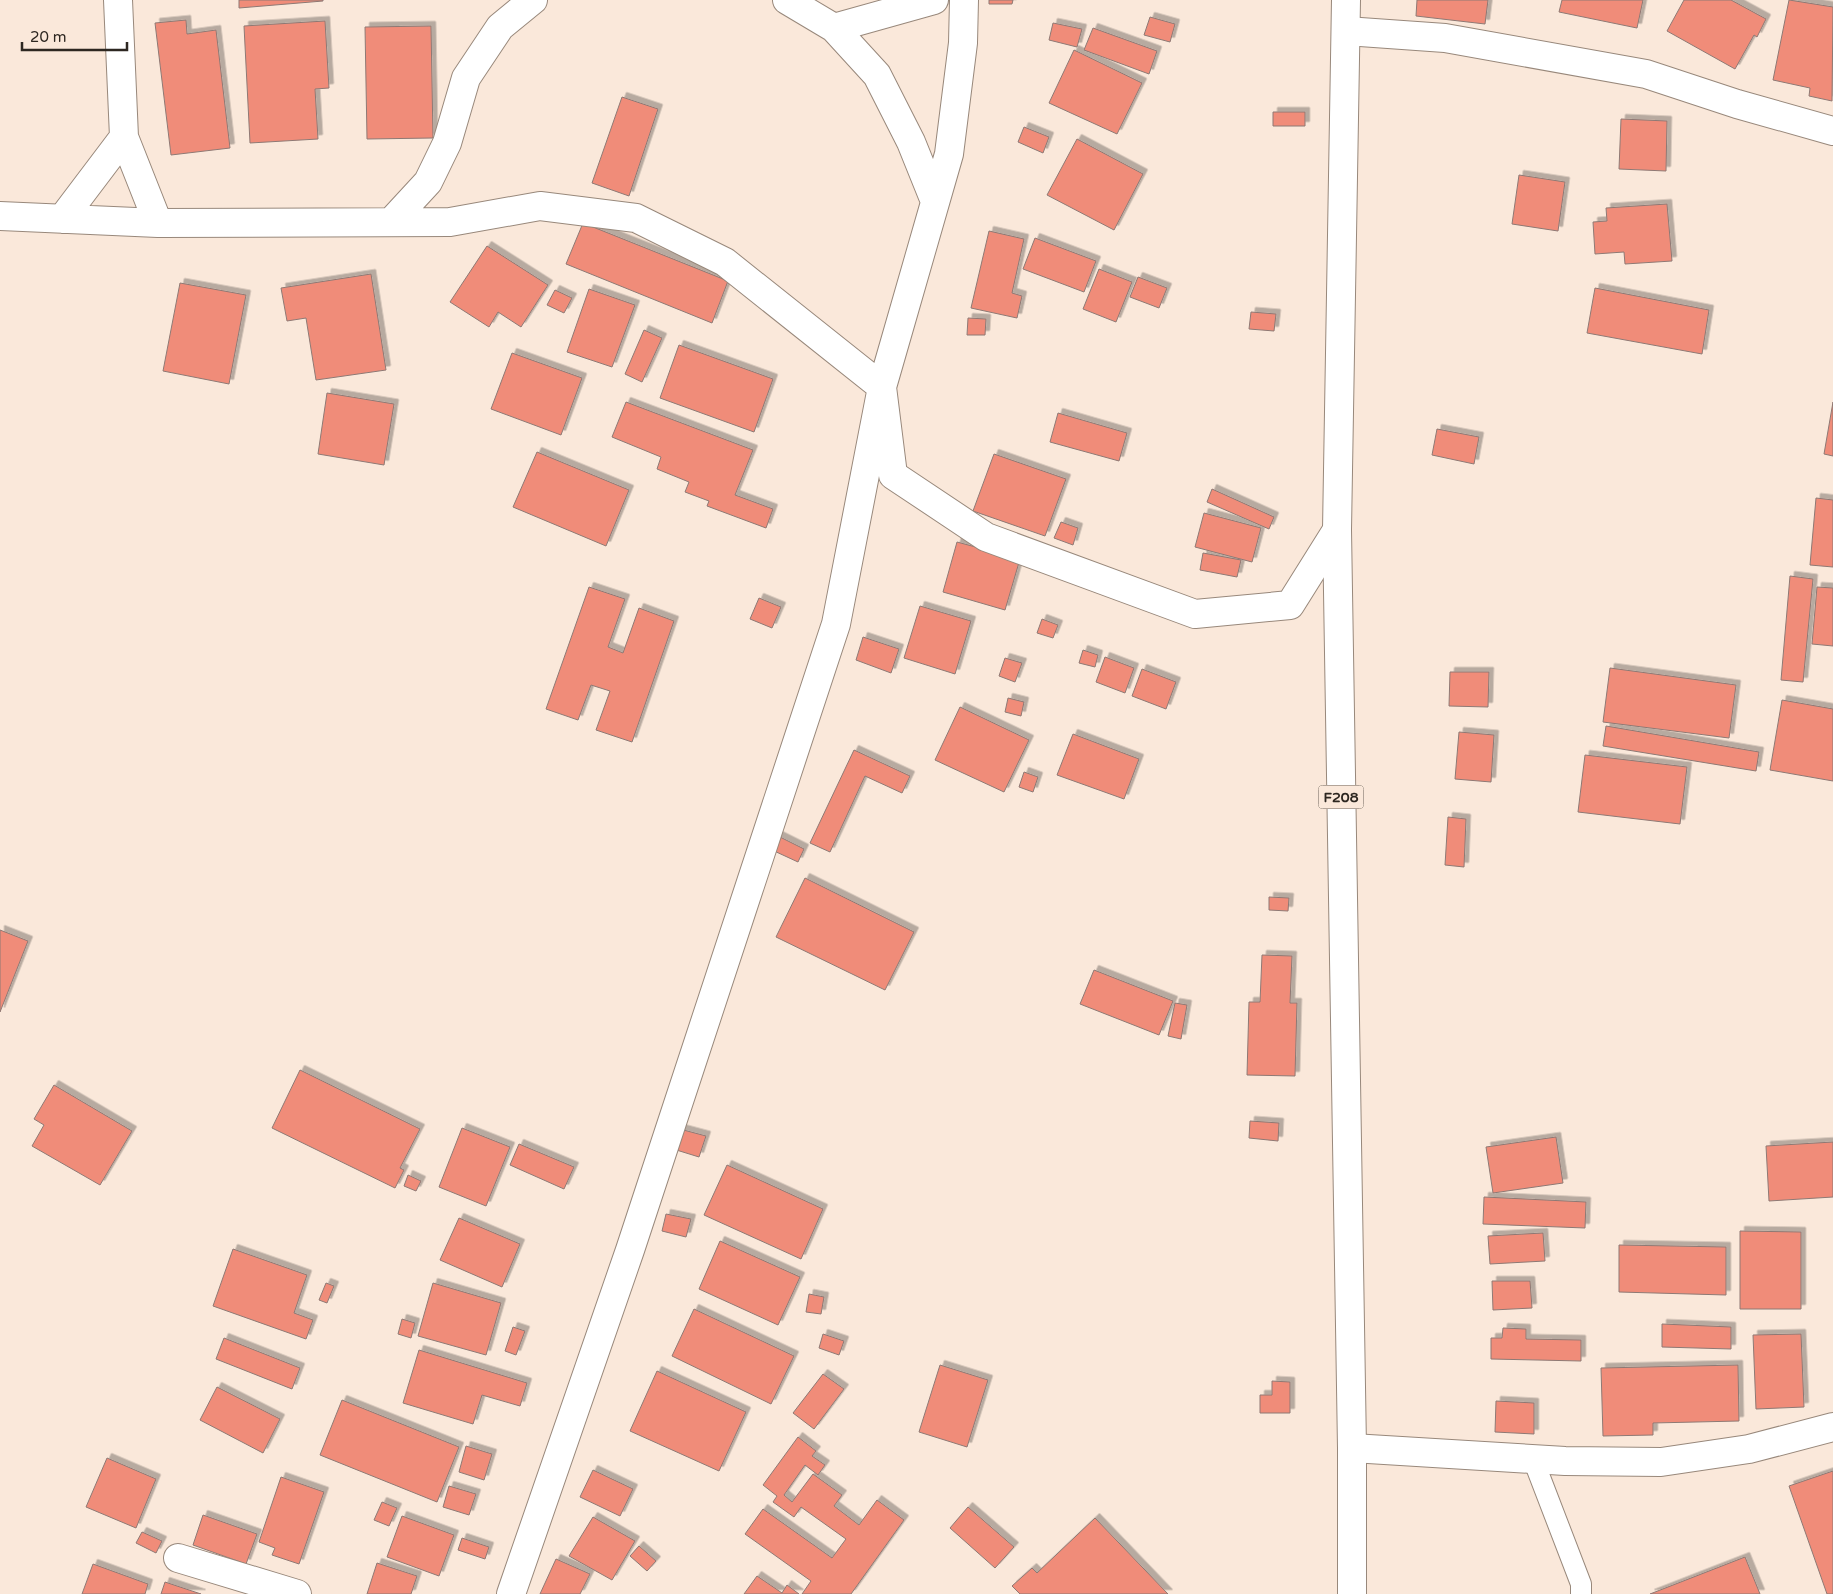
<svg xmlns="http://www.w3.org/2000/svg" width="1833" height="1594" font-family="'Varela Round',sans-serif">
  <defs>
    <filter id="shadow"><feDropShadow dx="4.5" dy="-4.5" stdDeviation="0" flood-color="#0004"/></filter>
  </defs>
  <rect width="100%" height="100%" fill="#fae8da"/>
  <path fill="#f08c79" stroke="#8e7974" filter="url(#shadow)" d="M239,0H323V1L239,8Z
    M989,0H1013L1012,4H989Z
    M1417,0H1488L1485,24L1416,16Z
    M1562,0H1643L1637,28L1559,12Z
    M1684,0H1731L1766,19L1757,37L1754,35L1735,69L1667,31Z
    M1789,0L1833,7L1832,101L1809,96L1810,88L1773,80Z
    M1150,17L1175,24L1170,42L1144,35Z
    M186,20L187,34L216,30L230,148L171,155L155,23Z
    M325,21L329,88L315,89L318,139L250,143L244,26Z
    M1053,23L1082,29L1077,47L1049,40Z
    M431,26L433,138L367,139L365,27Z
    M1093,28L1157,51L1149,74L1084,50Z
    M1074,50L1142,83L1117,134L1049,103Z
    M622,97L658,109L629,196L592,183Z
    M1273,112H1305V126H1273Z
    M1621,119L1667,121L1666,171L1619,169Z
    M1024,127L1049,137L1043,153L1018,142Z
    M1077,139L1143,174L1114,230L1047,195Z
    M1519,175L1565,182L1558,231L1512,224Z
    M1667,204L1672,261L1625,264L1624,252L1595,254L1593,222L1607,221L1606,208Z
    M583,223L728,281L712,323L566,264Z
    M989,231L1024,239L1012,293L1022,296L1017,318L971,308Z
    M1035,238L1096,261L1084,292L1023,269Z
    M487,246L548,285L521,327L498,312L489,327L450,302Z
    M1099,269L1132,282L1116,322L1083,309Z
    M371,274L386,370L316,380L306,318L287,321L281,288Z
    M1138,277L1167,288L1159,308L1130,297Z
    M180,283L246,295L229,384L163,371Z
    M1595,288L1709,310L1702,354L1587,333Z
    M589,289L635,305L612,367L567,352Z
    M555,290L572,298L564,313L547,305Z
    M1251,312L1276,314L1274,331L1249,329Z
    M968,318L986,319L985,335H967Z
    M644,330L662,338L642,382L625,374Z
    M679,345L773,379L754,432L660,398Z
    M512,353L582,378L561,435L491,409Z
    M327,393L394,404L384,465L318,454Z
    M626,402L753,450L735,495L773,509L766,528L707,506L709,501L685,492L689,482L657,469L661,457L612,437Z
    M1833,402V456L1824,454Z
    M1058,413L1127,433L1119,461L1050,442Z
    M1437,429L1479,437L1474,464L1432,455Z
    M537,452L629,490L606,546L513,507Z
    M994,454L1066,479L1045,536L973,511Z
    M1212,489L1274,517L1269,529L1207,502Z
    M1816,498L1833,500V567L1810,565Z
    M1204,513L1261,528L1252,562L1195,547Z
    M1061,522L1078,528L1073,545L1054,538Z
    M957,542L1020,559L1005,610L943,592Z
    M1203,553L1241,560L1237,577L1200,570Z
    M1790,576L1813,579L1803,682L1781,680Z
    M589,587L625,599L608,647L623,653L639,608L674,621L632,742L596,730L610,691L591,685L578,720L546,709Z
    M1817,587L1833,588V646L1812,644Z
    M759,598L781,607L772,628L750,619Z
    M920,606L971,621L955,674L904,658Z
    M1042,619L1058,625L1053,638L1037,633Z
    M863,637L899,649L891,673L856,660Z
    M1083,650L1098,655L1095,667L1079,663Z
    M1105,657L1134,668L1125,693L1096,682Z
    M1005,658L1022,663L1015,682L999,676Z
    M1610,668L1736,685L1729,738L1603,722Z
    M1142,669L1176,682L1166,709L1132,696Z
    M1450,672H1489L1488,707L1449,706Z
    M1008,698L1024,702L1021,716L1005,712Z
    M1782,700L1833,709V781L1770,770Z
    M960,707L1029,740L1004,792L935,760Z
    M1606,726L1759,752L1756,771L1603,746Z
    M1459,732L1494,735L1491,782L1455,779Z
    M1073,734L1139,759L1124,799L1057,775Z
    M854,750L910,776L902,793L865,776L830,852L810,843Z
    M1585,755L1687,767L1680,824L1578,812Z
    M1024,772L1038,777L1033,792L1019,787Z
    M1448,817L1466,819L1464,867L1445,865Z
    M778,836L804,849L798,862L772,850Z
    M805,878L914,932L885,990L776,937Z
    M1269,897L1289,898L1288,911L1269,910Z
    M0,930L28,941L0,1012Z
    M1262,955L1292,956L1290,1003H1297L1295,1076L1247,1075L1249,1002H1260Z
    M1094,970L1173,1001L1159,1035L1080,1004Z
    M1175,1003L1187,1005L1181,1039L1168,1036Z
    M300,1070L420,1129L400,1168L404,1170L395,1188L272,1128Z
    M54,1085L132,1131L100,1185L32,1146L44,1125L34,1119Z
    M1250,1121L1279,1123L1278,1141L1249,1138Z
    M462,1128L510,1147L486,1206L439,1187Z
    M676,1128L706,1136L699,1157L670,1148Z
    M1556,1137L1563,1183L1493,1193L1486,1147Z
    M1833,1142V1197L1769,1201L1766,1146Z
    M519,1144L574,1167L564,1189L510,1165Z
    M727,1165L823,1209L801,1259L704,1215Z
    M408,1175L421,1181L416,1191L404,1186Z
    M1484,1197L1586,1202L1585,1228L1483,1224Z
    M666,1214L691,1219L686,1237L662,1231Z
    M459,1218L520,1244L502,1287L440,1260Z
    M1740,1231L1801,1232V1309H1740Z
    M1543,1233L1545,1261L1490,1264L1488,1236Z
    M720,1241L800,1277L778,1325L699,1289Z
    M1619,1245L1726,1247V1295L1619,1292Z
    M233,1249L307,1275L294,1313L313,1320L306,1339L213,1306Z
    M1492,1281H1530L1532,1308L1493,1310Z
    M326,1283L334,1286L327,1303L319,1300Z
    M433,1283L501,1303L486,1355L418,1336Z
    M809,1294L824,1297L821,1314L806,1312Z
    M694,1309L794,1356L771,1404L672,1356Z
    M402,1319L415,1323L411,1338L398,1334Z
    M1662,1324L1731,1327V1349L1662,1347Z
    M513,1327L525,1331L516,1355L505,1351Z
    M1503,1328L1526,1329V1339L1581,1340V1361L1491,1359V1338H1502Z
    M823,1334L844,1341L839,1355L819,1348Z
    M1801,1334L1804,1407L1756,1409L1753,1335Z
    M224,1338L300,1368L292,1389L216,1359Z
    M419,1350L527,1383L520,1406L482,1395L473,1424L403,1403Z
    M940,1365L988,1380L967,1447L919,1432Z
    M1738,1365L1739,1421L1653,1423V1435L1603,1436L1601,1368Z
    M657,1371L746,1412L719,1471L630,1431Z
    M823,1374L844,1389L814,1429L793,1413Z
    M1272,1381L1290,1382V1413H1260V1395H1272Z
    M217,1387L280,1419L263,1453L200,1420Z
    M342,1400L459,1447L437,1502L320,1455Z
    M1496,1401L1534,1403V1434L1495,1432Z
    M798,1437L816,1451L812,1456L825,1465L818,1475L805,1465L784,1495L792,1502L813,1474L842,1495L834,1506L859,1525L877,1500L904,1520L851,1594H802L811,1581L745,1534L763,1509L832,1558L846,1539L801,1507L794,1517L773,1502L777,1496L763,1485Z
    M466,1446L492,1454L484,1480L459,1472Z
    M107,1458L156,1479L136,1528L86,1507Z
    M593,1470L633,1489L620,1516L580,1497Z
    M1833,1471V1594H1827L1789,1486Z
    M281,1477L324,1492L299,1564L272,1555L275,1548L259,1542Z
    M449,1486L476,1494L469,1515L443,1507Z
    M382,1502L397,1508L389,1526L374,1520Z
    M968,1507L1014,1547L995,1568L950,1528Z
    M203,1515L257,1534L246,1564L193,1545Z
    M402,1516L454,1535L439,1576L387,1557Z
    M593,1517L635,1541L612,1580L569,1556Z
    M1095,1518L1168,1594H1020L1012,1586L1032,1568L1037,1573Z
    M142,1532L162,1541L156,1553L136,1543Z
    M462,1538L489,1547L485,1559L458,1550Z
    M639,1546L656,1561L647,1571L630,1556Z
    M1745,1557L1760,1594H1650Z
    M556,1559L590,1574L580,1594H540Z
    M377,1563L417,1576L411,1594H367Z
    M93,1564L148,1584L145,1594H82Z
    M757,1576L782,1593L787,1585L799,1594H744Z
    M165,1582L201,1594H161Z"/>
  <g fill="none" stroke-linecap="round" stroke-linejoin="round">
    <defs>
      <path id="lane" d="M1533,1459L1581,1584V1594"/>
      <path id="street" d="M118,0L124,137L158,223
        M787,0L834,28L877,75L911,142L934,199
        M834,28L934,0
        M1346,31L1445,38L1646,74L1737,104L1833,131
        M0,216L158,223L450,222L540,206L636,218L725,262L882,387L893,475L986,537L1195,614L1290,605L1337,530
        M62,219L124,137
        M392,221L428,182L447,143L466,78L500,27L533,0
        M1352,1448L1565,1461L1661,1462L1749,1449L1833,1427
        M178,1558L297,1594
        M511,1594L630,1250L836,624L882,387L949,154L963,43L964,0"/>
      <path id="primary" d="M1346,0L1337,530L1352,1448V1594"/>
    </defs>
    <use href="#lane" stroke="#98887b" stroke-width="22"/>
    <use href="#street" stroke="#98887b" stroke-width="30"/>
    <use href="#primary" stroke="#98887b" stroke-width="30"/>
    <use href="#lane" stroke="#fff" stroke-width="20"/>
    <use href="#street" stroke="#fff" stroke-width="28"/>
    <use href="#primary" stroke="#fff" stroke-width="28"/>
  </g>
  <g text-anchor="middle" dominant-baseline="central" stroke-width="4.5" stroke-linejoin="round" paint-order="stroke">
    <rect fill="#fae8da" stroke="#6a6158" stroke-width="1" x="1318.5" y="785.5" width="45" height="23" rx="4"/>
    <g font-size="14" font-weight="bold" fill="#2d2721">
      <text x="1341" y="797">F208</text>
    </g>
  </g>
  <path d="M22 42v8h105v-8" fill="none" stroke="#2d2721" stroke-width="2.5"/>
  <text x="30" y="42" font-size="15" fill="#2d2721" stroke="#fae8da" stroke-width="4" paint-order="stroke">20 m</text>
</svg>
